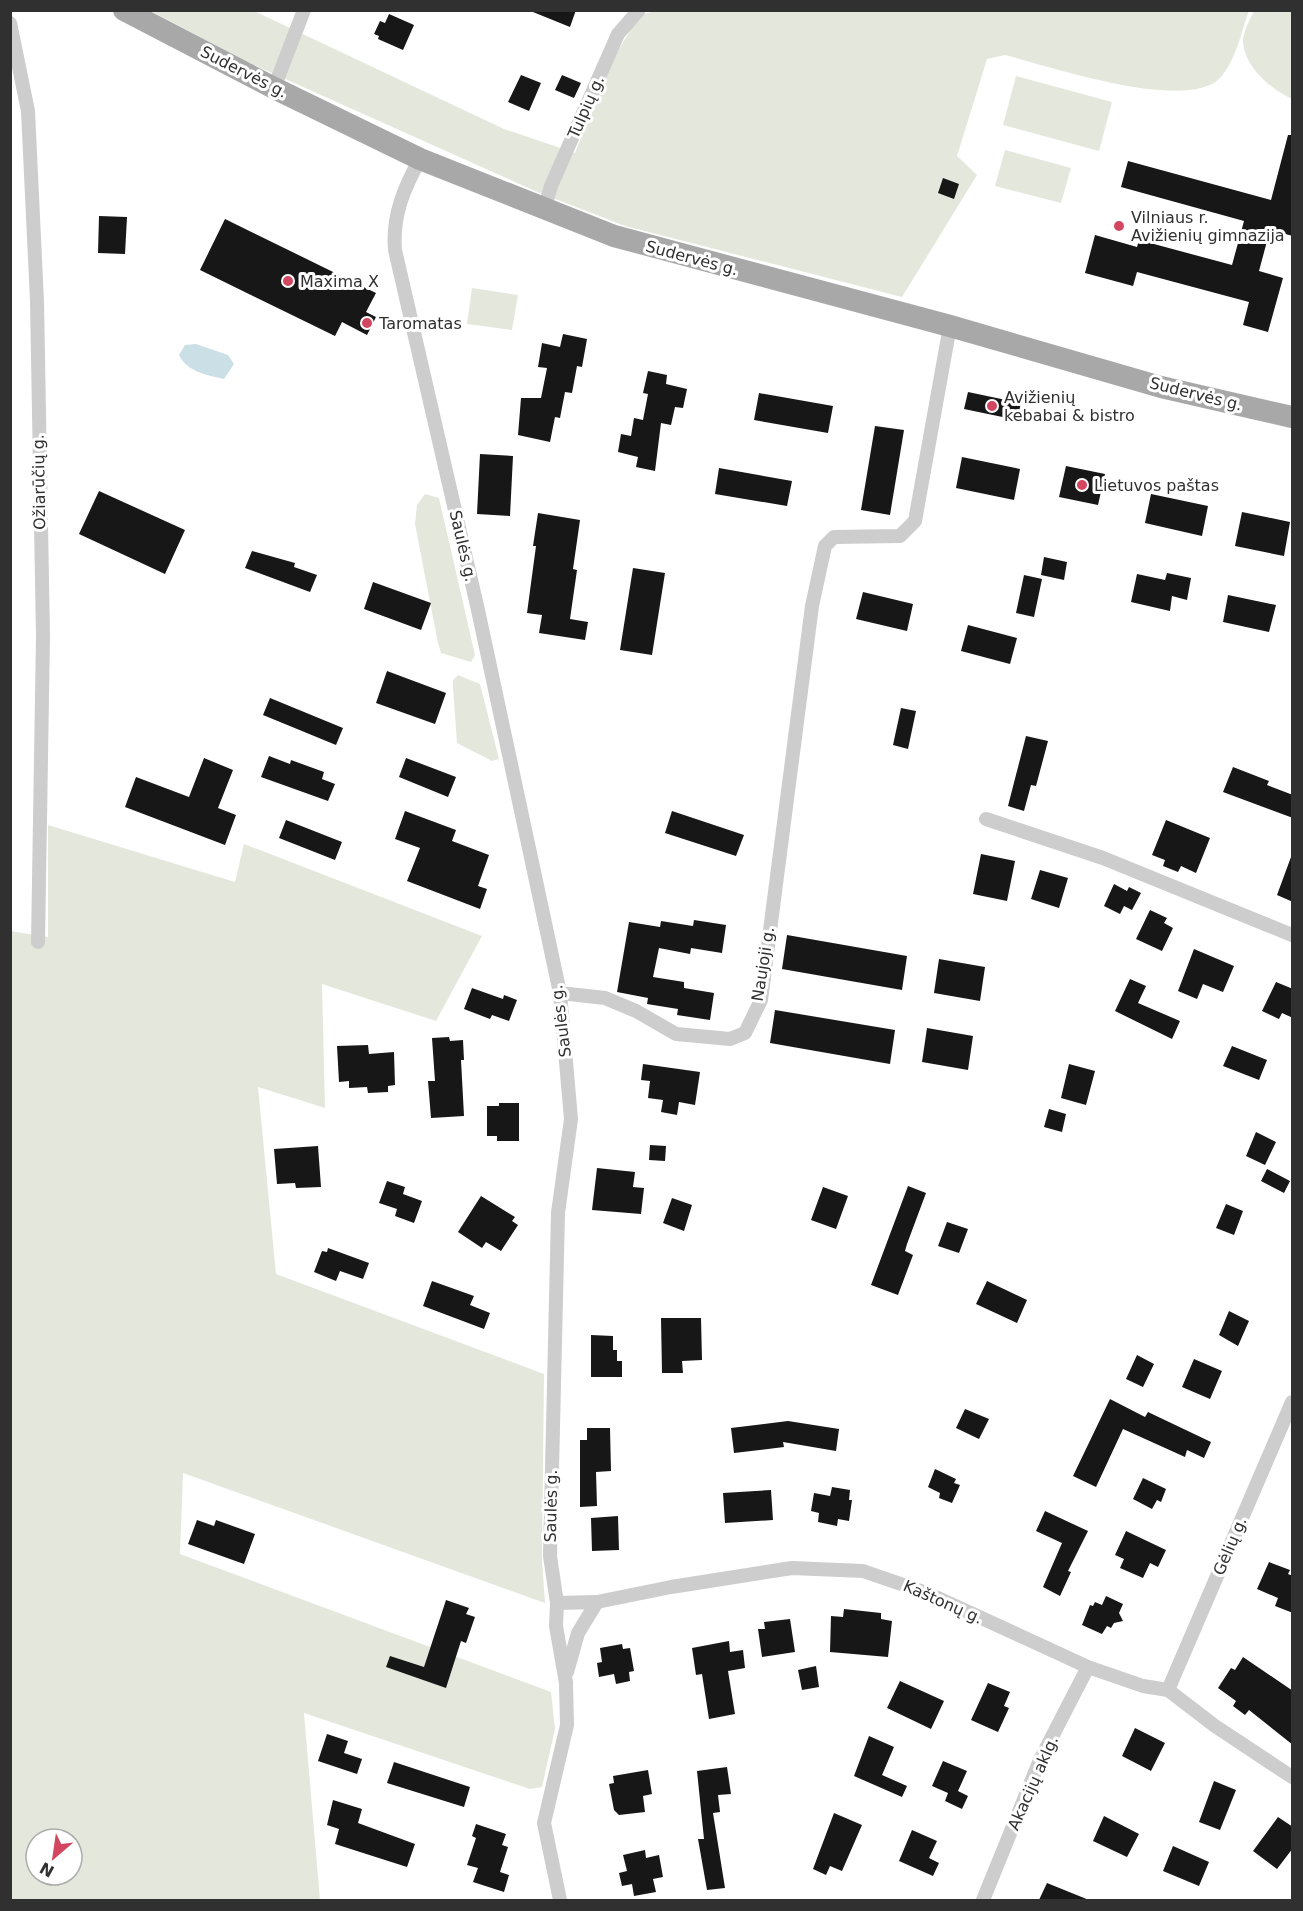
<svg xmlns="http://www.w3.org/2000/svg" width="1303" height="1911" font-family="'DejaVu Sans',sans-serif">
  <rect width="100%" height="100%" fill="#fff"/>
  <path fill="#e4e8dc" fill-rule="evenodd" d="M151,11H254L504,129L575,153L611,62L639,16L654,11H1249C1241,32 1236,61 1220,78C1186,113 1049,66 1005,55L987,59L957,156L977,175L902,297L625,226L535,191L245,61Z
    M1254,11H1292V99C1271,89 1244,67 1243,41C1243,32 1250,19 1254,11Z
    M1016,76L1112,102L1099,151L1003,125Z
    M1005,150L1071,168L1061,203L995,186Z
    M472,288L518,295L512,330L467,324Z
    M425,494L439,498L475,655L471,662L441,653L438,643L415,524L417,505Z
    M458,675L480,684L499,759L492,761L457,743L453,688V680Z
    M48,825L235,882L244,844L482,936L436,1021L322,984L325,1108L258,1087L276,1274L544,1374L542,1560L545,1603L183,1473L180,1554L551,1692L555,1729L542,1787L530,1789L304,1713L320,1900H11L10,931L48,937ZM36,1839H72V1875H36Z"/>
  <path fill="#cbdfe7" d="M196,344L228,355L234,364L224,379C207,375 187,372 179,355L185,345Z"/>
  <path fill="#171717" d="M528,10H576L570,27Z
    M389,14L414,25L403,50L378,39L379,36L374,34L380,21L385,23Z
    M521,75L541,83L529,111L508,102Z
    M562,75L581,83L574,98L555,90Z
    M1288,135H1293V236L1270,230L1259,271L1283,278L1268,332L1243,325L1249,302L1137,272L1133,286L1085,273L1095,235L1137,247L1139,240L1232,265L1244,221L1121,187L1128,161L1271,200Z
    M943,178L959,184L954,199L938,193Z
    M99,216L127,217L125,254L98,253Z
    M225,219L376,293L366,312L376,317L367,335L342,322L335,336L200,270Z
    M563,334L587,339L582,367L577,366L572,393L565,392L560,418L555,417L550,442L518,435L521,398H541L547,368L538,367L542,343L560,347Z
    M648,371L667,375L666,384L687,389L683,408L675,407L671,425L661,423L655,471L636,467L638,457L618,452L621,434L631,436L634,418L643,420L648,394L643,393Z
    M968,392L1021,403L1017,420L964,409Z
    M759,393L833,406L828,433L754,420Z
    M875,426L904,430L890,515L861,510Z
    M480,454L513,456L510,516L477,514Z
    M962,457L1020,469L1014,500L956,488Z
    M1066,466L1105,474L1098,505L1059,497Z
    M719,468L792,481L787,506L715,494Z
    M99,491L185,530L165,574L79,534Z
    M1151,494L1208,506L1202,536L1145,523Z
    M1242,512L1290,522L1284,556L1235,546Z
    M538,513L580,520L573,569L577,570L570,619L588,622L585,640L539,633L542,615L527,613L536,546H533Z
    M252,551L295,563L294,567L317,575L310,592L245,568Z
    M1044,557L1067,562L1064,580L1041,575Z
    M633,568L665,573L652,655L620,650Z
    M1167,573L1191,578L1187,600L1172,596L1170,611L1131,602L1137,574L1165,580Z
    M1024,575L1042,579L1034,617L1016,613Z
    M373,582L431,603L421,630L364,609Z
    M863,592L913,604L907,631L856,619Z
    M1228,595L1276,605L1269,632L1223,622Z
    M968,625L1017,638L1010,664L961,651Z
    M387,671L446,693L435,724L376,703Z
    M270,698L343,728L336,745L263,715Z
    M901,708L916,711L908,749L893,745Z
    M1026,736L1048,741L1036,786L1031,785L1024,811L1008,806Z
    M269,756L290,764L291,760L324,772L322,779L335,784L328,801L261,777Z
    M204,758L233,770L218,808L236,815L225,845L125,807L136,777L189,797Z
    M406,758L456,777L448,797L399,777Z
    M1233,767L1269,781L1267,785L1293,795V818L1223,792Z
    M405,811L456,830L452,841L489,855L478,886L487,889L480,909L407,881L420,848L395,839Z
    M672,811L744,835L736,856L665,833Z
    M286,820L342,842L335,860L279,838Z
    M1166,820L1210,838L1196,873L1181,866L1178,872L1163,866L1165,860L1152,855Z
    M981,854L1015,861L1007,901L973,894Z
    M1291,857H1293V902L1277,895Z
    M1040,870L1068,878L1059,908L1031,899Z
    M1114,884L1127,891L1129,887L1141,893L1132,910L1124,906L1120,914L1104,906Z
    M1150,910L1167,918L1164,923L1173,928L1162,951L1136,939Z
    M694,920L726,925L722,953L691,948L690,954L659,948L653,977L684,982V988L714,993L710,1020L677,1015L678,1009L647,1004L648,998L617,992L629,922L660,927L661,921L693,926Z
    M787,935L907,956L902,990L782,969Z
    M1194,949L1234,966L1223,992L1203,984L1197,999L1178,991Z
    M939,959L985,967L980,1001L934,993Z
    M1130,979L1146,986L1138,1003L1180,1021L1172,1039L1115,1011Z
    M1276,982L1293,989V1018L1282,1013L1279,1019L1262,1011Z
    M472,988L503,999L504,995L517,1000L509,1021L492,1015L490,1019L464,1009Z
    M775,1010L895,1030L890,1064L770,1043Z
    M927,1028L973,1036L968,1070L922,1062Z
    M449,1037L450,1041L463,1040L464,1060H461L464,1116L431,1118L428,1081H435L432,1038Z
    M368,1045L369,1054L394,1052L395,1085L388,1086V1092L368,1093L367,1087L349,1088V1081L339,1082L337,1046Z
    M1232,1046L1267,1060L1259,1080L1223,1066Z
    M643,1064L700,1072L695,1105L679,1102L677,1115L661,1112L663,1100L648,1098L650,1081L641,1080Z
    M1069,1064L1095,1071L1086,1105L1061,1098Z
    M499,1103H519V1141H497V1136H487V1106H499Z
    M1049,1109L1066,1114L1062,1132L1044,1127Z
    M1256,1132L1276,1142L1265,1165L1246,1156Z
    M650,1145L666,1146L665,1161L649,1160Z
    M318,1146L321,1187L296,1188L295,1183L277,1184L274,1149Z
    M597,1168L635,1172L633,1187L644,1188L641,1214L592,1210Z
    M1267,1169L1290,1181L1284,1193L1261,1181Z
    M387,1181L405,1187L403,1194L422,1201L414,1223L395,1216L397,1209L379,1203Z
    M908,1186L926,1193L907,1244L905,1251L913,1255L898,1295L871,1285Z
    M823,1187L848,1196L836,1229L811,1220Z
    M481,1196L515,1217L512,1221L518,1225L501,1251L486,1242L482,1248L458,1232Z
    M672,1198L692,1205L684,1231L663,1223Z
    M1226,1204L1243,1211L1234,1235L1216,1228Z
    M947,1222L968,1229L959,1253L938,1246Z
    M328,1248L369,1263L363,1279L340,1271L336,1281L314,1272L322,1251L327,1252Z
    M432,1281L474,1296L470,1305L490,1313L484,1329L423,1306Z
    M987,1281L1027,1300L1017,1323L976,1304Z
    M1229,1311L1249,1321L1238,1346L1219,1335Z
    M661,1318H701L702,1360L682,1361L683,1373H662Z
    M591,1335L613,1336V1350H617V1361H622V1377H591Z
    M1137,1355L1154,1364L1143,1387L1126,1379Z
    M1194,1359L1222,1371L1210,1399L1182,1387Z
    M1110,1399L1145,1417L1148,1412L1211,1442L1204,1458L1187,1450L1185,1457L1123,1429L1096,1487L1073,1476Z
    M965,1409L989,1419L979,1439L956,1428Z
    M788,1421L839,1429L836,1451L783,1442L784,1447L734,1453L731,1428Z
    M587,1428H610L611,1471L596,1472L597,1506L580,1507V1440H587Z
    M935,1469L956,1479L954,1483L960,1485L952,1503L939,1498L940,1493L928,1487Z
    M1143,1478L1166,1489L1161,1502L1157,1500L1152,1509L1133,1499Z
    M832,1487L850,1490L849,1500H852L849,1521L838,1519L837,1526L818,1522L819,1513L811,1511L814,1493L830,1496Z
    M771,1490L773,1520L725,1523L723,1493Z
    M1045,1511L1088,1531L1068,1571L1071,1572L1060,1596L1043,1587L1062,1543L1036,1531Z
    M618,1516L619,1550L592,1551L591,1518Z
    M197,1520L214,1526L216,1520L255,1534L244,1564L188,1544Z
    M1126,1531L1166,1550L1158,1567L1150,1563L1143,1578L1120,1568L1124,1559L1115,1555Z
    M1269,1562L1290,1570L1288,1574L1293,1576V1613L1275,1606L1278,1598L1257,1589Z
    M1106,1596L1123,1604L1119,1613L1123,1621L1114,1623L1111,1628L1107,1626L1102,1634L1082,1625L1090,1605L1093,1606L1095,1602L1102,1605Z
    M446,1600L469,1608L466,1614L475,1617L466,1643L461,1641L446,1688L386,1667L390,1656L424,1667Z
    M844,1609L881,1613V1619L892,1621L888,1657L830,1652L831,1616L843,1617Z
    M790,1619L795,1652L762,1657L758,1629H765L764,1622Z
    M729,1641L730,1652L743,1650L745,1668L728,1671L735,1714L709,1719L702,1674L696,1675L692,1648Z
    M622,1644L623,1649L630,1648L634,1671L629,1672L630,1681L616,1684L614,1674L599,1677L597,1663L602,1662L600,1648Z
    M1243,1657L1293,1691V1745L1249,1710L1245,1715L1233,1706L1236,1701L1218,1688L1231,1668L1235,1670Z
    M816,1666L819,1687L802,1690L798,1670Z
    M900,1681L944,1701L931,1729L887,1708Z
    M988,1683L1010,1692L1004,1706L1009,1708L998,1732L971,1720Z
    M1135,1728L1165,1743L1151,1771L1122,1756Z
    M327,1734L348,1741L344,1753L362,1759L357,1774L318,1761Z
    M869,1736L894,1747L882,1775L907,1786L902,1797L854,1776Z
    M943,1761L967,1771L958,1791L968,1796L962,1809L945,1801L948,1793L932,1786Z
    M394,1762L470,1787L464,1807L387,1783Z
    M727,1767L731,1794L718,1795L720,1812L713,1813L725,1888L707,1890L698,1839H704L697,1771Z
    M648,1770L652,1794L643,1796L645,1812L619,1815L614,1810L609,1784L614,1783L613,1776Z
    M1214,1781L1236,1790L1220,1830L1199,1822Z
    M333,1800L362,1809L358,1823L415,1844L407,1867L335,1844L339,1829L327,1825Z
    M834,1813L862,1825L842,1871L830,1866L826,1875L813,1869Z
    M1104,1816L1139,1834L1127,1857L1093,1841Z
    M1278,1817L1293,1827V1848L1277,1869L1253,1851Z
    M476,1824L506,1834L502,1845L508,1847L500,1872L509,1875L504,1892L473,1882L478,1868L467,1865L476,1838L472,1836Z
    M912,1830L937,1841L929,1858L939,1863L933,1876L899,1861Z
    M1173,1846L1209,1862L1199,1886L1163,1871Z
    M645,1850L646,1858L659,1855L663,1877L653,1879L656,1892L634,1896L632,1884L622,1886L619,1873L627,1871L623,1855Z
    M1047,1883L1089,1900H1039Z"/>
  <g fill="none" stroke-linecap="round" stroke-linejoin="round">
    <path stroke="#cdcdcd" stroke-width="14" d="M10,23L28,111L37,301L43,636L38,942
      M274,88L304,10
      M420,159C404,188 392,216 395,250L478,610L560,993L571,1119L558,1213L550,1556L557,1603L556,1626L566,1683L567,1725L544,1823L560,1900
      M544,210L551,186L618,34L639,10
      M986,819L1103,858L1292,935
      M560,993L605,998L636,1011L676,1034L730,1039L745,1033L761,1000L812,606L825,546L834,537L900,536L915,521L950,326
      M557,1603L597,1602L671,1587L792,1568L863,1571L927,1593L1088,1667L1143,1686L1168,1690L1215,1726L1292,1777
      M567,1672L578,1633L597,1602
      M1168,1690L1292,1402
      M983,1900L1040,1760L1088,1667"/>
    <path stroke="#a8a8a8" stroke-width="22" d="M124,10L274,88L420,159L614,236L950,326L1161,387L1292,417"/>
  </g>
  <g fill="#d34660" stroke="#fff" stroke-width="2">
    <circle cx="1119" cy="226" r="6"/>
    <circle cx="288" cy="281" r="6"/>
    <circle cx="367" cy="323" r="6"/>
    <circle cx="992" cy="406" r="6"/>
    <circle cx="1082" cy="485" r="6"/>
  </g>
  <g text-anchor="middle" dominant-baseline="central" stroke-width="6" stroke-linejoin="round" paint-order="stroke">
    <g font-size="16" fill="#303030" stroke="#fff">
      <text transform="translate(244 72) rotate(27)">Sudervės g.</text>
      <text transform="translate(586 107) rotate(-66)">Tulpių g.</text>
      <text transform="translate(692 258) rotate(15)">Sudervės g.</text>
      <text transform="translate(1196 394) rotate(14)">Sudervės g.</text>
      <text transform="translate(39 482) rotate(-91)">Ožiarūčių g.</text>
      <text transform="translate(463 546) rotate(77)">Saulės g.</text>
      <text transform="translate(763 964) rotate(-81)">Naujoji g.</text>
      <text transform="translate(561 1021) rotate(-97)">Saulės g.</text>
      <text transform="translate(551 1506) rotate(-89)">Saulės g.</text>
      <text transform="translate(1230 1546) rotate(-67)">Gėlių g.</text>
      <text transform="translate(943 1602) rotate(24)">Kaštonų g.</text>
      <text transform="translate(1033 1783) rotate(-66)">Akacijų aklg.</text>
    </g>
    <g font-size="16" fill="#303030" stroke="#fff" text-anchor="start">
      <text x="1131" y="217">Vilniaus r.<tspan x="1131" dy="18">Avižienių gimnazija</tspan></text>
      <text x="300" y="281">Maxima X</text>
      <text x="379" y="323">Taromatas</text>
      <text x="1004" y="397">Avižienių<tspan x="1004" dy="18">kebabai &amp; bistro</tspan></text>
      <text x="1094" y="485">Lietuvos paštas</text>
    </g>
  </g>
  <rect width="1303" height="1911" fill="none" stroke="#303030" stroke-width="24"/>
  <g transform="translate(54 1857) rotate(209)"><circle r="28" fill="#ffffff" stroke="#acacac" stroke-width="1.5"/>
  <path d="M0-4.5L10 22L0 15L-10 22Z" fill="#d34660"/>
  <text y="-9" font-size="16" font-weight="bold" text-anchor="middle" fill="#303030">N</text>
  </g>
</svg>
